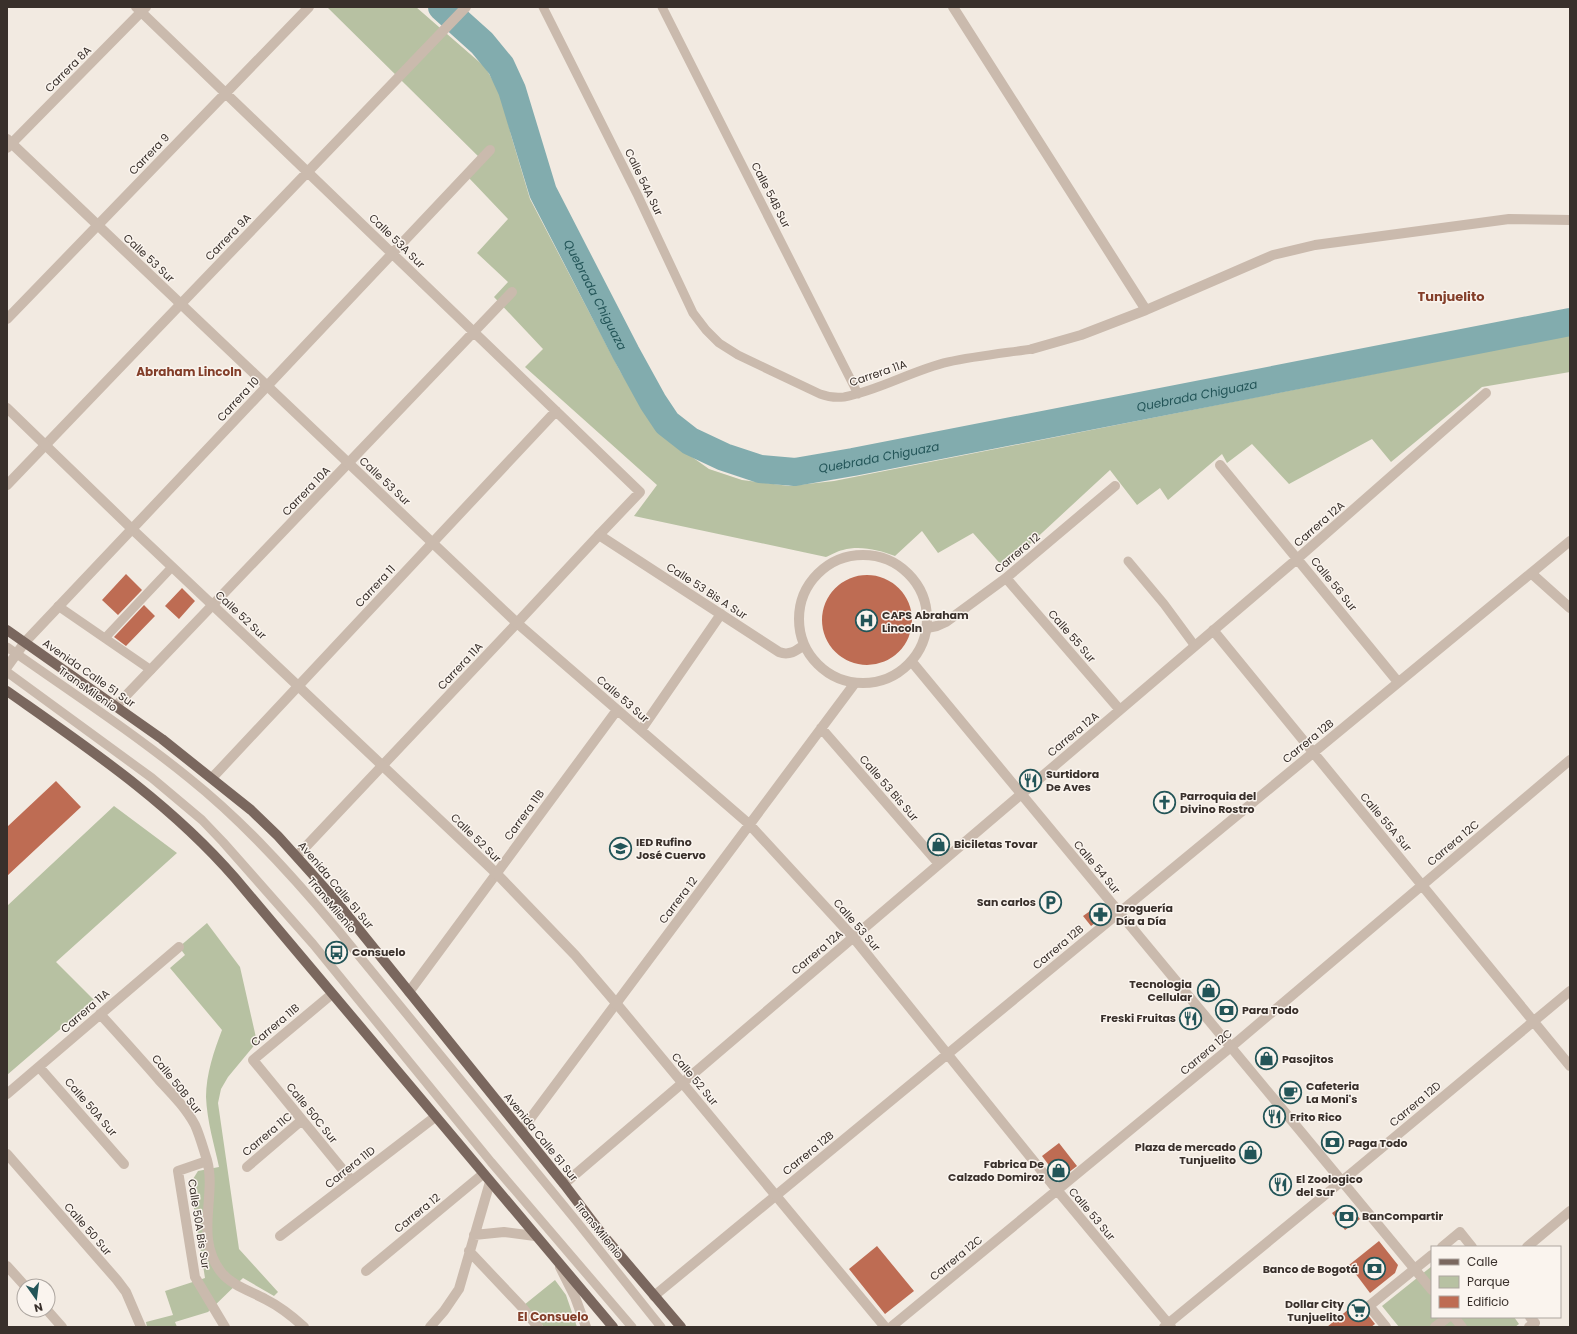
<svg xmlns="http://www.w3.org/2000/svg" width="1577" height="1334" font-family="Poppins,sans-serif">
  <rect width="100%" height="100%" fill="#f2eae1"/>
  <path fill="#b7c1a2" d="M327,7H416L485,67L502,96L511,135L530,199L620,371L661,435L709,469L742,480L789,486L834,481L1570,335V372L1482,387L1391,462L1372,439L1289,484L1252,444L1227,463L1222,454L1168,500L1160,488L1137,505L1110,470L1004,568L973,533L938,553L922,531L895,556C879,550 860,545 843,550C837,551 831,555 826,557L634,516L657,485L525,367L543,349L494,297L508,282L477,253L508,219L469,178L484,162Z
    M114,806L177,853L56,962L94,1000L7,1075V906Z
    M207,923L240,967L257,1042L228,1077L221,1089L218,1103L239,1249L278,1292L274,1296L243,1278L208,1312L175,1322L177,1327H147L146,1322L173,1315L165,1291L205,1278L192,1196L193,1179L198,1171L219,1167C214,1144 207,1121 206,1097C206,1074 214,1051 222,1030L170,968L185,955L179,947Z
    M1432,1266V1317H1514L1519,1324L1515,1327H1399L1382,1306Z
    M555,1280L566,1295L577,1327H544L524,1305Z"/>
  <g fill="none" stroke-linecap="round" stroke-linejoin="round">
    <path stroke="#82acae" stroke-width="28" id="s1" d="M442,7L482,43L501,66L512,90L543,192L626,353L653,402L667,423L690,441L724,457L760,469L795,472L853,462L1570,322"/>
  </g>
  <path fill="#be6c53" d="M126,574L142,590L118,615L102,600Z
    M822 620a45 45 0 1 1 90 0a45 45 0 1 1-90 0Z
    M182,588L195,601L179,619L165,606Z
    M144,605L155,616L126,646L114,637Z
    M56,781L81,807L7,876V827Z
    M1100,904L1103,913V917L1091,926L1083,916Z
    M1059,1143L1077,1166L1064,1176H1057L1042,1156Z
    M1349,1205L1360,1219L1345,1230L1332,1213L1342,1206Z
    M1379,1241L1398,1265L1395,1273L1370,1293L1349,1265Z
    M877,1246L914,1291L885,1314L849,1269Z
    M1361,1299L1364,1302L1363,1307L1364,1310L1375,1324L1371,1327H1327Z"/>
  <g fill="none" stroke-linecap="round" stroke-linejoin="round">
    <path stroke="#cabaad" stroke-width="9" d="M543,7L638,196L693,313L706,330L719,343L738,355L820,394C828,397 835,398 844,397C878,391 913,370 948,362C976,356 1005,353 1032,349
      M662,7L858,394
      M1128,561L1164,604L1195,646
      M58,606L151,670
      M105,638L172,567
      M7,647C68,690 131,731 189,778C244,822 292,875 337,929L578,1223L661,1327
      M7,672L152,778L202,820L223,842L313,944L491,1162L632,1327"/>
    <path stroke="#cabaad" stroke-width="10" d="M136,7L640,492L599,535
      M953,7L1146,310
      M7,148L146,7
      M97,226L309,7
      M1032,349L1081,335L1146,310L1273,255L1315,245L1509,219L1570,220
      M1220,465L1398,682
      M7,485L466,7
      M132,529L490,150
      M1531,573L1570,608
      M1006,578L1120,710
      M927,628L937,626L946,622L1006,578L1115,486
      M1213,630L1570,1066
      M116,706L512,292
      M821,728L939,864
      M641,730L721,614
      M212,778L556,411
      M297,856L517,623L749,824L853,937L1057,1190L1171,1327
      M409,992L617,710
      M332,994L253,1060L352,1181
      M100,1014C120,1036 140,1058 159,1080C172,1094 186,1108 195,1125C200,1136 203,1148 207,1160C217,1196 194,1237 221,1272C231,1285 250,1291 265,1299C279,1306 292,1316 304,1327
      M39,1067L124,1164
      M7,1094L179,947
      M521,1131L855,683
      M7,1154L117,1280L126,1292L141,1327
      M207,1161L178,1171L195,1277L225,1327
      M247,1167L302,1120
      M564,1184L1297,559L1486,393
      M474,1235L504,1232L535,1236
      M280,1236L435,1117
      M1442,1247L1460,1232L1472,1247
      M1527,1247L1570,1211
      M469,1251L521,1306L538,1327
      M7,1266L25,1286
      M560,1267L575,1297L586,1327
      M366,1271L483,1174
      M654,1296L1570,541
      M47,1310L62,1327
      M430,1327L444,1311L459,1289L490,1182
      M891,1327L1231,1047L1570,760
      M1164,1327L1342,1181L1570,991
      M1386,1327L1369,1306L1432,1255
      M1435,1327L1448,1317
      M1529,1327L1535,1323L1530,1317"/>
    <path stroke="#cabaad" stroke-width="10" d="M7,139L517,623L599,535L779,652C789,656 796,651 804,645
      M7,319L97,226
      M7,408L132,529L496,873L575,955L616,1003L885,1327
      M799 619a64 64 0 1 1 128 0a64 64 0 1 1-128 0Z
      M912,662L1432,1290
      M7,667L25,642L132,529
      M1454,1317L1462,1327"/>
    <path stroke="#7a675e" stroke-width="10" d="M7,630L162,739L251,810L278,836L331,895L564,1184L602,1234L681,1327
      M7,691C88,748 169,802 235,878L613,1327"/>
  </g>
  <defs>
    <symbol id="hospital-ring" viewBox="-11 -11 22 22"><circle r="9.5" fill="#faf4ee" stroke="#235558" stroke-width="1.5"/><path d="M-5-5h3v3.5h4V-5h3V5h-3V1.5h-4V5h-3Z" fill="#235558"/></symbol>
    <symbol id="restaurant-ring" viewBox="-11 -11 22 22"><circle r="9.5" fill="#faf4ee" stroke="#235558" stroke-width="1.5"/><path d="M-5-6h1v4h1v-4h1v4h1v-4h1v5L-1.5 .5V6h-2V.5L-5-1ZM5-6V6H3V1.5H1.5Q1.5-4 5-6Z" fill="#235558"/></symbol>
    <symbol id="church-ring" viewBox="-11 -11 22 22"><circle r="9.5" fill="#faf4ee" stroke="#235558" stroke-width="1.5"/><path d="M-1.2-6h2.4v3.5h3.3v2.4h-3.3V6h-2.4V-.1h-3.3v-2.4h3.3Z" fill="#235558"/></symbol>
    <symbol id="shop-ring" viewBox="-11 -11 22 22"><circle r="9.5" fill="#faf4ee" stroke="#235558" stroke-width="1.5"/><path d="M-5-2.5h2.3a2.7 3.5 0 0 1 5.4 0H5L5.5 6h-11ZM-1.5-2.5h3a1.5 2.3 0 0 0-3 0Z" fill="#235558"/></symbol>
    <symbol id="school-ring" viewBox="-11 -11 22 22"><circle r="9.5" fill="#faf4ee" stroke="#235558" stroke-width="1.5"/><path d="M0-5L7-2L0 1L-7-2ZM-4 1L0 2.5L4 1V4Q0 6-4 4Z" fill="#235558"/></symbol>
    <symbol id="parking-ring" viewBox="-11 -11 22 22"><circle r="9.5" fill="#faf4ee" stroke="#235558" stroke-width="1.5"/><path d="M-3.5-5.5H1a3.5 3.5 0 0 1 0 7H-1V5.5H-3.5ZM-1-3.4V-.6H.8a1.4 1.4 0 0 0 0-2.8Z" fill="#235558"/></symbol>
    <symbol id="pharmacy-ring" viewBox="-11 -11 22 22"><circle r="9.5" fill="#faf4ee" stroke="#235558" stroke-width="1.5"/><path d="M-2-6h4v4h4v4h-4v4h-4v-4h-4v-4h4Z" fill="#235558"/></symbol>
    <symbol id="bus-ring" viewBox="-11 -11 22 22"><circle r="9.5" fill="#faf4ee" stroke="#235558" stroke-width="1.5"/><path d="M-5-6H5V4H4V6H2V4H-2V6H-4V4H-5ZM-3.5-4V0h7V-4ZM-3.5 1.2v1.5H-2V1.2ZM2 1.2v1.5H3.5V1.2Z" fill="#235558"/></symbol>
    <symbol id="bank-ring" viewBox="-11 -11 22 22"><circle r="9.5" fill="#faf4ee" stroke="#235558" stroke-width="1.5"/><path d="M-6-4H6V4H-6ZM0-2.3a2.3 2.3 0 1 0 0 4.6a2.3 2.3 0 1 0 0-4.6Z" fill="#235558"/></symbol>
    <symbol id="cafe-ring" viewBox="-11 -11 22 22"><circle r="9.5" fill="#faf4ee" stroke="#235558" stroke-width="1.5"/><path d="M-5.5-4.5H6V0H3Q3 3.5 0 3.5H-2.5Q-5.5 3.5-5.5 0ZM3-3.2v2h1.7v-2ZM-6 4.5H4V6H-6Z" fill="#235558"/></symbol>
    <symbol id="supermarket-ring" viewBox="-11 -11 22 22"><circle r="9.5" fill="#faf4ee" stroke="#235558" stroke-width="1.5"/><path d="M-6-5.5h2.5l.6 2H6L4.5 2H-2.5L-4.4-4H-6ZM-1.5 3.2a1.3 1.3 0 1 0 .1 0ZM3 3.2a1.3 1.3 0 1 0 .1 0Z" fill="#235558"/></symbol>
  </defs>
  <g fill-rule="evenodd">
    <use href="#hospital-ring" x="854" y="608" width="25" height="25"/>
    <use href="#restaurant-ring" x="1018" y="768" width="25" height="25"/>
    <use href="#church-ring" x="1152" y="790" width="25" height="25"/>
    <use href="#shop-ring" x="926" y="832" width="25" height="25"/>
    <use href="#school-ring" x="608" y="836" width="25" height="25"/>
    <use href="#parking-ring" x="1038" y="890" width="25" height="25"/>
    <use href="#pharmacy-ring" x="1088" y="902" width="25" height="25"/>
    <use href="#bus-ring" x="324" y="940" width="25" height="25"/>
    <use href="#shop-ring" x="1196" y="978" width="25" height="25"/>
    <use href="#bank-ring" x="1214" y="998" width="25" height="25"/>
    <use href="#restaurant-ring" x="1178" y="1006" width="25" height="25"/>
    <use href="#shop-ring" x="1254" y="1046" width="25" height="25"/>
    <use href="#cafe-ring" x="1278" y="1080" width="25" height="25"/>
    <use href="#restaurant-ring" x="1262" y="1104" width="25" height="25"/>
    <use href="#bank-ring" x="1320" y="1130" width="25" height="25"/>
    <use href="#shop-ring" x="1238" y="1140" width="25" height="25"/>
    <use href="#shop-ring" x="1046" y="1158" width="25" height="25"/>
    <use href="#restaurant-ring" x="1268" y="1172" width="25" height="25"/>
    <use href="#bank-ring" x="1334" y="1204" width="25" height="25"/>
    <use href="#bank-ring" x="1362" y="1256" width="25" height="25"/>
    <use href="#supermarket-ring" x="1346" y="1298" width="25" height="25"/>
  </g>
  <g text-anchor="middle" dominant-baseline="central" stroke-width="3" stroke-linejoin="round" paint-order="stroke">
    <g font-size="11" fill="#39302b" stroke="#faf4ee">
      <text transform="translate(68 69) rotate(-45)">Carrera 8A</text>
      <text transform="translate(149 154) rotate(-46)">Carrera 9</text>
      <text transform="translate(644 182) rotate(64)">Calle 54A Sur</text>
      <text transform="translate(771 195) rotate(63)">Calle 54B Sur</text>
      <text transform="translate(228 237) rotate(-46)">Carrera 9A</text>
      <text transform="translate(397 241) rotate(44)">Calle 53A Sur</text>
      <text transform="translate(149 258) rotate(43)">Calle 53 Sur</text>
      <text transform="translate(878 373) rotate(-19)">Carrera 11A</text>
      <text transform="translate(238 399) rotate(-47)">Carrera 10</text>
      <text transform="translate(385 481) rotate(43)">Calle 53 Sur</text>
      <text transform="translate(306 491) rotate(-46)">Carrera 10A</text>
      <text transform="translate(1319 524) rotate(-41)">Carrera 12A</text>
      <text transform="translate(1017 553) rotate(-40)">Carrera 12</text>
      <text transform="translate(1334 584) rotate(51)">Calle 56 Sur</text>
      <text transform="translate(375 586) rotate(-47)">Carrera 11</text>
      <text transform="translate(707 591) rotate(33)">Calle 53 Bis A Sur</text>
      <text transform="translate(241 615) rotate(43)">Calle 52 Sur</text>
      <text transform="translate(1072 636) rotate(49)">Calle 55 Sur</text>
      <text transform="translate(460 666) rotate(-47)">Carrera 11A</text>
      <text transform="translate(89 673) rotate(35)">Avenida Calle 51 Sur</text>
      <text transform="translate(88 689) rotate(35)">TransMilenio</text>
      <text transform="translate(623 699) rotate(41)">Calle 53 Sur</text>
      <text transform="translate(1073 734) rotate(-40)">Carrera 12A</text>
      <text transform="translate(1308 741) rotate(-39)">Carrera 12B</text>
      <text transform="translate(889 788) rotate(49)">Calle 53 Bis Sur</text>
      <text transform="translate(524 815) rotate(-54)">Carrera 11B</text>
      <text transform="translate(1386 822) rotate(50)">Calle 55A Sur</text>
      <text transform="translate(476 838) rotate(44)">Calle 52 Sur</text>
      <text transform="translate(1453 843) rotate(-40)">Carrera 12C</text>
      <text transform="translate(1097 867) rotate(50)">Calle 54 Sur</text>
      <text transform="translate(336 885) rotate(50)">Avenida Calle 51 Sur</text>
      <text transform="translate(678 900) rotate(-53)">Carrera 12</text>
      <text transform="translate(332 905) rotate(50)">TransMilenio</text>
      <text transform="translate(857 925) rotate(49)">Calle 53 Sur</text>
      <text transform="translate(1058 947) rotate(-40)">Carrera 12B</text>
      <text transform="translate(817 952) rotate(-40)">Carrera 12A</text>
      <text transform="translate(85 1011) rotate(-41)">Carrera 11A</text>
      <text transform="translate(275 1025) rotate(-40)">Carrera 11B</text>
      <text transform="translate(1206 1052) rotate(-40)">Carrera 12C</text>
      <text transform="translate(695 1079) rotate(50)">Calle 52 Sur</text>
      <text transform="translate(177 1084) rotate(51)">Calle 50B Sur</text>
      <text transform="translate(1415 1104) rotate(-40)">Carrera 12D</text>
      <text transform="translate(91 1107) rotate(49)">Calle 50A Sur</text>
      <text transform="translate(312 1113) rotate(51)">Calle 50C Sur</text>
      <text transform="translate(267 1134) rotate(-40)">Carrera 11C</text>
      <text transform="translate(541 1137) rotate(51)">Avenida Calle 51 Sur</text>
      <text transform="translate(808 1153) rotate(-39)">Carrera 12B</text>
      <text transform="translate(350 1167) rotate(-38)">Carrera 11D</text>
      <text transform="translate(417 1213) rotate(-39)">Carrera 12</text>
      <text transform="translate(1092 1214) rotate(50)">Calle 53 Sur</text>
      <text transform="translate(199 1224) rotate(81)">Calle 50A Bis Sur</text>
      <text transform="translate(88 1229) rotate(49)">Calle 50 Sur</text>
      <text transform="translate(599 1230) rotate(51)">TransMilenio</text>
      <text transform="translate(956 1258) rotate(-39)">Carrera 12C</text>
    </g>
    <g font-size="11" font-weight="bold" fill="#39302b" stroke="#faf4ee" text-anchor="start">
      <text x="882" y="615">CAPS Abraham<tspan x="882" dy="13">Lincoln</tspan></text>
      <text x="1046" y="774">Surtidora<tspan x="1046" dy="13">De Aves</tspan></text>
      <text x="1180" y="796">Parroquia del<tspan x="1180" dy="13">Divino Rostro</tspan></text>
      <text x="636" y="842">IED Rufino<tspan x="636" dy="13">José Cuervo</tspan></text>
      <text x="954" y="844">Biciletas Tovar</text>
      <text x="1036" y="902" text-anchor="end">San carlos</text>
      <text x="1116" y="908">Droguería<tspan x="1116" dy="13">Día a Día</tspan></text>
      <text x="352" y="952">Consuelo</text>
      <text x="1192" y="984" text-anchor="end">Tecnologia<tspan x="1192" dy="13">Cellular</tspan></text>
      <text x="1242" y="1010">Para Todo</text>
      <text x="1176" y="1018" text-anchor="end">Freski Fruitas</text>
      <text x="1282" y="1059">Pasojitos</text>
      <text x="1306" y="1086">Cafeteria<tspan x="1306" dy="13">La Moni's</tspan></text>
      <text x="1290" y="1117">Frito Rico</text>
      <text x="1348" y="1143">Paga Todo</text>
      <text x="1236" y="1147" text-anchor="end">Plaza de mercado<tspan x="1236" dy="13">Tunjuelito</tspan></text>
      <text x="1044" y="1164" text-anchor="end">Fabrica De<tspan x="1044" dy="13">Calzado Domiroz</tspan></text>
      <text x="1296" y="1179">El Zoologico<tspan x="1296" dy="13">del Sur</tspan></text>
      <text x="1362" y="1216">BanCompartir</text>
      <text x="1358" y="1269" text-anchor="end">Banco de Bogotá</text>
      <text x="1344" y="1304" text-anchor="end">Dollar City<tspan x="1344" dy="13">Tunjuelito</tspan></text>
    </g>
    <g font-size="12" font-style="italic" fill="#235558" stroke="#faf4ee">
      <text stroke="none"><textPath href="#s1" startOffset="332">Quebrada Chiguaza</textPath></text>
      <text stroke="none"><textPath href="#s1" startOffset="1028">Quebrada Chiguaza</textPath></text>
      <text stroke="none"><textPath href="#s1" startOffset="704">Quebrada Chiguaza</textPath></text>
    </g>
    <g font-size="12" font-weight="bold" fill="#833e29" stroke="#faf4ee">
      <text x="189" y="371">Abraham Lincoln</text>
      <text x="553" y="1316">El Consuelo</text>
    </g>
    <g font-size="13" font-weight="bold" fill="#833e29" stroke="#faf4ee">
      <text x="1451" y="296">Tunjuelito</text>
    </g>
  </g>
  <rect width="1577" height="1334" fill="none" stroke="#39302b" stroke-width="16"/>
  <rect x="1431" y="1246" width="130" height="72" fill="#faf4ee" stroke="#ada6a0"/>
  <rect x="1439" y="1259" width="20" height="6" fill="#7a675e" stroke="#ada6a0"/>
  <text x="1467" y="1266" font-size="12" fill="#39302b">Calle</text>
  <rect x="1439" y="1276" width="20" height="12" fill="#b7c1a2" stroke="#ada6a0"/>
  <text x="1467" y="1286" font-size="12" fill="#39302b">Parque</text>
  <rect x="1439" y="1296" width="20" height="12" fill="#be6c53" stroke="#ada6a0"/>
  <text x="1467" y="1306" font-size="12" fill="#39302b">Edificio</text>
  <g transform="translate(36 1298) rotate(166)"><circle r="19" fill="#faf4ee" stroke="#ada6a0"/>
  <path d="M0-3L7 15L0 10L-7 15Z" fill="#235558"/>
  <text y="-6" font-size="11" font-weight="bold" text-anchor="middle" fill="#39302b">N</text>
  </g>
</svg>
